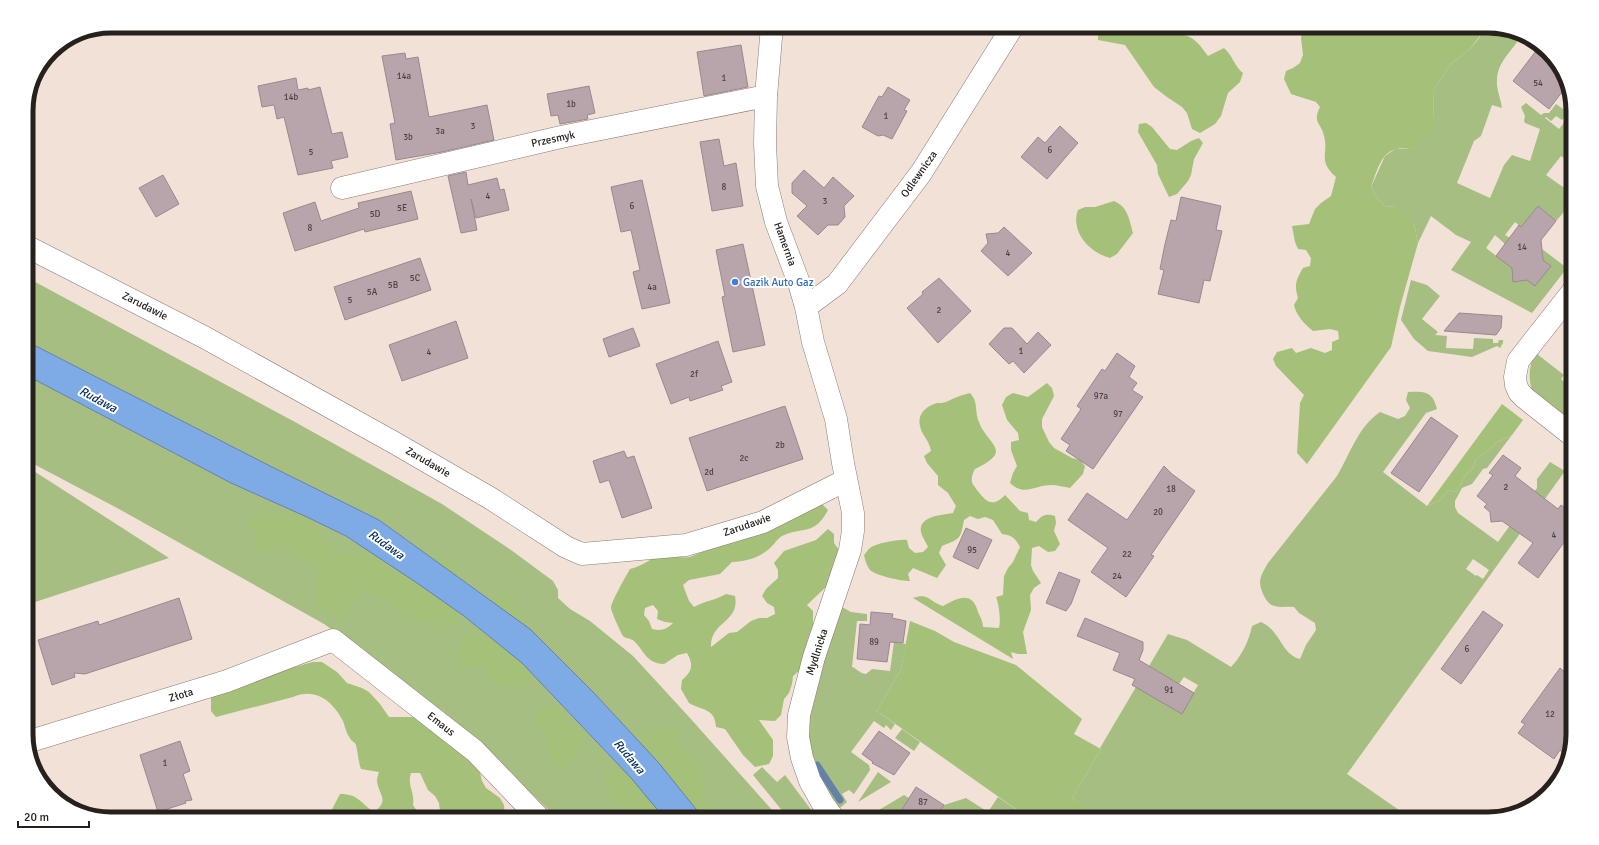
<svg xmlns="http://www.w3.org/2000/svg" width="1599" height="845" font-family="Signika,sans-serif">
  <rect width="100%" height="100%" fill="#f2e1d7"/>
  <path fill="#a6be82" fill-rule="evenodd" d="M1484,26L1516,32L1519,36V39C1511,52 1497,63 1497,80C1496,89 1501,99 1502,108L1492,105L1481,136L1474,141L1457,183L1490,198L1504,165L1512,155L1530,161L1540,129L1525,123L1524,121L1525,116L1521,107L1526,103L1541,115L1544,113H1549L1556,104L1563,109L1571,99L1573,106L1562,120L1556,116L1551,121L1546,117L1545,118L1559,129L1573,112V159L1570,162L1561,156L1546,175L1563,187L1568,181L1573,185V219L1564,212L1556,221L1538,206L1521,227L1515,222L1505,235L1510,238L1505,244L1495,235L1486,248L1513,269L1550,266L1543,260L1542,249L1567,268L1532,313L1451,270L1471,242L1456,235L1431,216L1418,243L1414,224L1395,207L1385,206L1377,198L1371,187L1385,156L1395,149H1413L1433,121L1434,89L1451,64L1469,50L1479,38Z
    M26,277L295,422L442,504L511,550L553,581L558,590V598L570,609L590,621L633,656L690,718L780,819H704L658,762L595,694L530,629L379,520L274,468L26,341Z
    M1411,280L1427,285L1440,296L1422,319L1438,332L1435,335L1447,336L1446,348L1473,349L1474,338L1493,339V343H1498L1499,340H1503V343L1500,348L1497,346L1472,357L1428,351L1414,339L1401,320Z
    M1535,354H1537L1564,375L1561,379L1567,384L1564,389L1573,396V424L1532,390C1528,377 1529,366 1535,354Z
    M26,375L231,483L307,517L346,536L417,583L464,616L522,663L632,779L665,819H558L500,764L366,654L324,624L119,509L26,460Z
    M1408,392C1424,391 1433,391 1437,409L1426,413L1383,472L1427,506L1440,500L1448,490L1456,492L1466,474L1473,468L1476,459L1486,452L1497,442L1512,435L1487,468L1483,469L1472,484L1462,488L1455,501V507L1458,513L1498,542L1537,488V479L1550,462L1565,471L1347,774L1412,819H1104L1105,817L1072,798L1101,749L1100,748L1136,687L1185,708L1198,685L1184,677L1179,684L1149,666L1168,634L1187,640L1231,667C1241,657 1249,641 1252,626L1261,622C1281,631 1281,654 1300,659L1306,645L1316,630L1315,623L1299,613L1294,607C1288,606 1281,608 1275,606C1269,605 1267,601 1264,596C1257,581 1260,577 1268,563L1337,476C1350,454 1358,427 1380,412L1398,419L1405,416L1410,408L1406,400ZM1473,559L1489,570L1483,579L1477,575L1476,576L1466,569Z
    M26,466L169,558L26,605Z
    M842,607L851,612L867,614V621H857L852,667C857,668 858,673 866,674L872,669L890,671L894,642L906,644L901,669L877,711L895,724L891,730L886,725L884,728L874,721L851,752L869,765L870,770L854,794L849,790L842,794L847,802L840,808L829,796L821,781L809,743L808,727L813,690Z
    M902,729L920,742L914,751L895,738Z
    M762,767L777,782L785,775L818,819H789L753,775Z
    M878,772L891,782L858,802Z
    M904,795L909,798L896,819H864Z
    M998,797L1030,819H1006L1003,817L1002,819H935L944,805L966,798L988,812Z"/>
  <path fill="#a4c079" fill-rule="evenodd" d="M1098,26H1170L1169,31C1175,34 1179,33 1184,35C1195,37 1202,48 1208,56L1224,48C1233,56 1234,66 1243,73L1240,82L1228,93L1221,116L1215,124L1200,133L1192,129L1187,113L1182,107L1167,97L1154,87L1125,45L1098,40Z
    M1304,26H1484L1479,37L1469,50L1451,64L1434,89L1433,121L1430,132L1413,149C1408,149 1402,148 1397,149C1381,151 1376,174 1371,187L1377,198L1385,206L1395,207L1405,212L1414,224L1418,243L1400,307L1391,347L1307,464L1297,453L1300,403L1304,395L1276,366L1273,359L1277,352L1292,348L1296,353L1311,348L1325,353L1332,350V342L1339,339L1338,331L1330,329L1313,331C1305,325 1296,315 1294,305L1298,298C1294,284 1296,280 1303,268L1310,266L1311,258L1306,250L1298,249L1295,242L1292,226L1309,224L1315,209L1321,203L1331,196L1336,177C1317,160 1329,155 1324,136C1321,122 1312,123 1320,107L1316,102L1291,94L1284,79L1286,71L1293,68L1300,63L1303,55L1301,38Z
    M1146,123L1152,127L1170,149L1177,150L1191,141L1199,138L1203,143L1194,159L1191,175L1188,181L1177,194L1169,197L1158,174L1157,165L1138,132L1139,124Z
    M1114,201C1128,207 1129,219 1133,233L1117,254L1110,258C1090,253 1070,232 1078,210L1085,207H1095Z
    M1047,383L1052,388L1054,396L1042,419V427L1049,442L1054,448L1072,458L1080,460L1085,466L1083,474L1070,488C1064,487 1057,485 1051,485C1034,485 1025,497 1010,483L1013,473L1017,466L1011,450V442L1019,440L1018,433L1007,420L1002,405L1006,397L1013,393L1028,397Z
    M970,393C979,403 974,410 979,422C987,445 1015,450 975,469C973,472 971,478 972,482C972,484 976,488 977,490C986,502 993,508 1005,495L1020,511L1028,513L1029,520L1036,522C1042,515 1046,513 1055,516L1056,523L1054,531L1060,544L1055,551L1048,552L1039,546L1032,548L1031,565L1033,571L1041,583L1034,588L1030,595L1031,610L1023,632L1027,654H1018L1011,652L1013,659L913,598C928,592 930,602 943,606C958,598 972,590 978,612C980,617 983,621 983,627L999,628C1001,621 999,604 996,597L1003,595L1004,576L1008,568L1013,562L1020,547C1015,538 1012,535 1002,534L993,520L985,517L978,519L970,516L964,520C960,540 961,538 942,546L939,553L946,565L937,578L913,568L908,574L910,581C901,581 877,576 870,570C867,566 865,560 864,555C866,553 868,549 870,548C877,543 899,539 907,540L909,548L915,553L923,552L928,547C926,542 922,537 921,532C918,516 942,515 953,513L956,506L948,493L938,485V476L927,463L924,456L931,451C929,439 922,436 920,426C917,414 926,406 937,403C940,403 943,403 946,402C954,398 961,395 970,393Z
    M1502,404L1523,420L1512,435L1497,442L1486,452L1476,459L1473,468L1466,474L1456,492L1448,490L1440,500L1427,506Z
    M822,504L828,510C814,536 804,526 782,536C776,540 774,545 769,549C757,559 746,561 732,562L720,574L689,580L683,585L689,601L694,607C705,601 716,600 726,594L735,596C740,623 710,621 711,647L729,633L737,632L751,621L759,618H767L775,614L774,607L767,603L762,596L766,589L778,578V570L774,563L784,551L816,540L828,529L834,534V543L839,550L829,584L807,605L813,611V628L809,635L800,670L793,676L792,684L789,693L784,699L781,715L775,721L759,720L773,740V756L769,764L755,767L743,755L725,729L716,727C715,708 703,711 689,703L681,689L682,680C692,672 694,665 687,653L678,655L664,664C646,663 645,652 634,641C631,638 626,639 623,636C621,633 611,611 611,608C611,602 626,576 630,569C643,567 651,556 665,555C673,554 679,559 690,557L807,508ZM653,605L658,611L657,619L665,622L673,623C666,630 661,631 652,629L649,621L644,615L645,608Z
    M292,509C313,518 326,536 337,555H354L361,557L364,548L386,559V567L392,572L399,571L412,579L418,573L426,558C439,558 448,557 457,567L456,576L458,623C442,632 427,617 410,620L401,613L389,600L382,596H373L366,590C363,591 360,592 358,595C350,605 348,620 331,613C325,610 320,609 315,604V587L319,571L316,564L301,558L286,547L278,544L268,550L260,553L254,548C256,537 255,533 247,526L249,517L257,512L275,513Z
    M504,595C520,602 518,613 526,625C528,629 535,632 538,635L532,640V677L523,689H515L509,684L501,685L493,683L490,675V667H460C457,655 455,634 473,632C480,631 484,638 494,638L490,604L495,597Z
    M910,621L935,631L954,642L1016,665L1082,719L1074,734L1101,749L1072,798L1105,816L1104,819H1030L877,711L901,669Z
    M312,662H322L337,672L347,683L362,688L369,692L380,704L389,717H413L434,729L448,732L480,772L482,781L486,788L500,798L504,805L505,819H441L439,803L435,796L428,790L420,773H411C407,786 415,792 413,805L421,817L420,819H327L340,794C359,794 360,803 374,812C390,800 379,796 377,781C377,778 378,775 379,772L361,769C358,761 358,752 356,745C355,742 351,741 350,738C346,733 345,726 343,721C333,701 315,687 293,697L216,717L211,711V695L217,691Z
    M547,706L564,708C566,713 567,720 569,723C572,727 578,729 581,734C586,744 571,760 566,768C557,765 546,762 547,750C547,746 548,742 547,738C541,724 529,725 540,708Z
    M667,723C683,732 675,736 683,748C685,750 688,752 690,754C695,760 700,769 703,775C706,786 701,802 711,811C714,814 720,816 724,819H633L629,809L612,799L605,782V772L612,767L626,769L631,740L660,728Z"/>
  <path fill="#7eaae6" stroke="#6481aa" d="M26,341L274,468L379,520L530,629L595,694L658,762L704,819H665L632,779L522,663L464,616L417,583L346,536L307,517L231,483L26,375Z"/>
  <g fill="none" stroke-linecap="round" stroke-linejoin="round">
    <path stroke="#6481aa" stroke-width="7" d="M817,765L840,800"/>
  </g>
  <path fill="#b8a5ac" stroke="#9a888e" d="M741,45L748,87L704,96L697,52Z
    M1539,47L1559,64L1566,87L1549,109L1513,81Z
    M405,53L406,59L418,57L429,117L487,105L494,140L442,152L396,160L390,124L395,123L382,56Z
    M296,78L298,90L308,88V90L320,87L332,134L342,132L348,157L331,161L333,168L298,175L284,117L277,119L274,105L262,107L258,86Z
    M589,86L595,113L587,115L588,119L560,124L558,115L551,116L547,94Z
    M888,87L910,100L904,110L907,111L892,139L883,135L878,136L862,127L879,96L882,97Z
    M1060,126L1078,143L1047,179L1021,157L1038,137L1045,143Z
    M719,139L724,166L736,163L743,206L712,211L700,142Z
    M804,170L824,188L833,177L854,196L844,206L845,217L838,225H828L818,235L797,216L807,206L792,193V183Z
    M466,172L468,185L497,178L500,190L504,189L509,210L476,218L471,199L477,230L461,233L448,176Z
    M163,175L179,204L156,217L139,188Z
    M642,180L670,303L642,309L633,272L640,270L631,230L621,232L611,187Z
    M411,191L418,219L365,232L364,229L295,251L283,213L315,202L321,221L359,208L358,203Z
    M1181,197L1221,206L1216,230L1222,231L1210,281L1204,280L1199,303L1158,294L1164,270L1160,269L1165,244L1171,220L1176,221Z
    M1538,206L1556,221L1541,240L1543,260L1551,266L1535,286L1527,280L1513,282L1512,268L1496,256L1519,225L1521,227Z
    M1004,227L1032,253L1008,276L981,251L988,243L986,234L998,233Z
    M743,244L765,345L733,352L722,297L725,296L716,250Z
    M420,258L431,290L345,320L334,287Z
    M939,278L971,311L938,343L907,308L923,294L922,292Z
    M1459,313L1502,316L1501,328L1496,335L1444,331Z
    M456,321L468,358L402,381L389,345Z
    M633,328L640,346L609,357L603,339Z
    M1004,328H1012L1027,344L1038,332L1051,345L1024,373L1013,361L1009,364L989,344Z
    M718,341L732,382L721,386L723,390L690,401L689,397L671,404L656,364Z
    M1117,353L1135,366L1129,377L1137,383L1132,390L1143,397L1093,469L1066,451L1070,445L1061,439L1081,409L1077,406L1102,369L1105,371Z
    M785,406L803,459L707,491L689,438Z
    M1431,417L1458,436L1419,492L1391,473Z
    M624,451L627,458L634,456L652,508L622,518L609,480L600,483L593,461Z
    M1503,455L1521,468L1515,476L1558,509L1561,505L1573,513V530L1538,578L1518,563L1533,543L1502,521L1491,522L1490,512L1484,507L1487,504L1477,496L1493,475L1489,473Z
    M1164,466L1172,474L1195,491L1151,555L1154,556L1126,597L1091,572L1108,548L1068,520L1087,493L1127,520Z
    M966,528L992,540L978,569L953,557Z
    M1059,572L1080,580L1071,604L1066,611L1046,603Z
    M179,598L192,639L85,674L74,673L75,677L52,685L38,640L98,621L99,625Z
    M1483,611L1503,625L1461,684L1441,669Z
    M871,612L893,614L892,618L906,621L903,643L890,642L887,662L857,659L860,624L870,625Z
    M1085,618L1143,642V650L1139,660L1194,693L1182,714L1132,685L1135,679L1113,670L1120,653L1077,636Z
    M1560,668L1573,679V734L1571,742L1563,753L1560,750L1554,759L1518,733L1525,724L1521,722Z
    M879,731L910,753L894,775L872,763L873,762L862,754Z
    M180,741L190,771L183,774L192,800L185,801L186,803L158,812L140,755Z
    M916,787L944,805L935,819H896Z"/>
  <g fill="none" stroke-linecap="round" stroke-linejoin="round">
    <defs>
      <path id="minor" d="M772,26L766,96L765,144L767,186L776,222L799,283L806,307L813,342L836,419L843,463L853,513V531L850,550L814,657L799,715L798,737L802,758L810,781L823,804L834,819
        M342,188L561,137L766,96
        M26,246L204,337L393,442L490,498L566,547L582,554L686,545L763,522L846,480
        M1573,291L1518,361L1515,377L1516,385L1519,392L1525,398L1573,436
        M806,307L837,284L921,173L1013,26
        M27,742L227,681L333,640L475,751L540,819"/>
    </defs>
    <use href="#minor" stroke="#8a7b72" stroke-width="23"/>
    <use href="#minor" stroke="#fff" stroke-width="22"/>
  </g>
  <circle fill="#3f7fe0" stroke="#fff" stroke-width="1.5" cx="735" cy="282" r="4"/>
  <g text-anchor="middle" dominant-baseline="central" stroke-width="4" stroke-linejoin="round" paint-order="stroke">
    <g font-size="9" fill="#4b4241">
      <text x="404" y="76">14a</text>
      <text x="724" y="78">1</text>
      <text x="1538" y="83">54</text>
      <text x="291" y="97">14b</text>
      <text x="571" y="104">1b</text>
      <text x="886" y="116">1</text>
      <text x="473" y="126">3</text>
      <text x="440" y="131">3a</text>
      <text x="408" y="137">3b</text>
      <text x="1050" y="150">6</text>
      <text x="311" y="152">5</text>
      <text x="724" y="187">8</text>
      <text x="488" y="196">4</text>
      <text x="825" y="201">3</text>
      <text x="632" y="206">6</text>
      <text x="402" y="208">5E</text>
      <text x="375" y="214">5D</text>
      <text x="310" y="228">8</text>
      <text x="1522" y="247">14</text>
      <text x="1008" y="253">4</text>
      <text x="415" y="278">5C</text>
      <text x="393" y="285">5B</text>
      <text x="652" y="287">4a</text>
      <text x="372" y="292">5A</text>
      <text x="350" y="300">5</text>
      <text x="939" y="310">2</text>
      <text x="1021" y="351">1</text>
      <text x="429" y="352">4</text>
      <text x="694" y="374">2f</text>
      <text x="1101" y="396">97a</text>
      <text x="1118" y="414">97</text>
      <text x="780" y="445">2b</text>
      <text x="744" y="458">2c</text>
      <text x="709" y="472">2d</text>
      <text x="1506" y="487">2</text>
      <text x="1171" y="489">18</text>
      <text x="1158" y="512">20</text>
      <text x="1554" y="535">4</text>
      <text x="972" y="550">95</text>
      <text x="1127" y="554">22</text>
      <text x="1117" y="576">24</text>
      <text x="874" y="642">89</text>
      <text x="1467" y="649">6</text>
      <text x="1169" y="690">91</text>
      <text x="1550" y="714">12</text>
      <text x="165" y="763">1</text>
      <text x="923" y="802">87</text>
    </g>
    <g font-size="11" fill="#27211d" stroke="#fff">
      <text transform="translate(553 139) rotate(-12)">Przesmyk</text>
      <text transform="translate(919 174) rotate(-55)">Odlewnicza</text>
      <text transform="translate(785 244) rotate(70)">Hamernia</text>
      <text transform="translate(145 306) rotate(27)">Zarudawie</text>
      <text transform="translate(428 462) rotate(30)">Zarudawie</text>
      <text transform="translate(747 525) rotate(-19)">Zarudawie</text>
      <text transform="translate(817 652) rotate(-72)">Mydlnicka</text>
      <text transform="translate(181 695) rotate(-17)">Złota</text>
      <text transform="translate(441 724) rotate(38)">Emaus</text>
    </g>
    <g font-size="11" fill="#366cbe" stroke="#fff" text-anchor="start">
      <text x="743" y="282">Gazik Auto Gaz</text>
    </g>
    <g font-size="12" font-style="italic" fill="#00295d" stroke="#fff">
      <text transform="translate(98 400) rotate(28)">Rudawa</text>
      <text transform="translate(386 545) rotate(36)">Rudawa</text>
      <text transform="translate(629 757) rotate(50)">Rudawa</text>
    </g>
  </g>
  <path d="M0 0H1599V845H0ZM111 33H1488A78 78 0 0 1 1566 111V734A78 78 0 0 1 1488 812H111A78 78 0 0 1 33 734V111A78 78 0 0 1 111 33Z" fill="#fff" fill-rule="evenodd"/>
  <path fill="none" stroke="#27211d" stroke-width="5" d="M111 33H1488A78 78 0 0 1 1566 111V734A78 78 0 0 1 1488 812H111A78 78 0 0 1 33 734V111A78 78 0 0 1 111 33Z"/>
  <path d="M18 821v6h71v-6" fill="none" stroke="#27211d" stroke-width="2"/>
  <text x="24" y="821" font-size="12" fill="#27211d" stroke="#ffffff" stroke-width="3" paint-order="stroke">20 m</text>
</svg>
